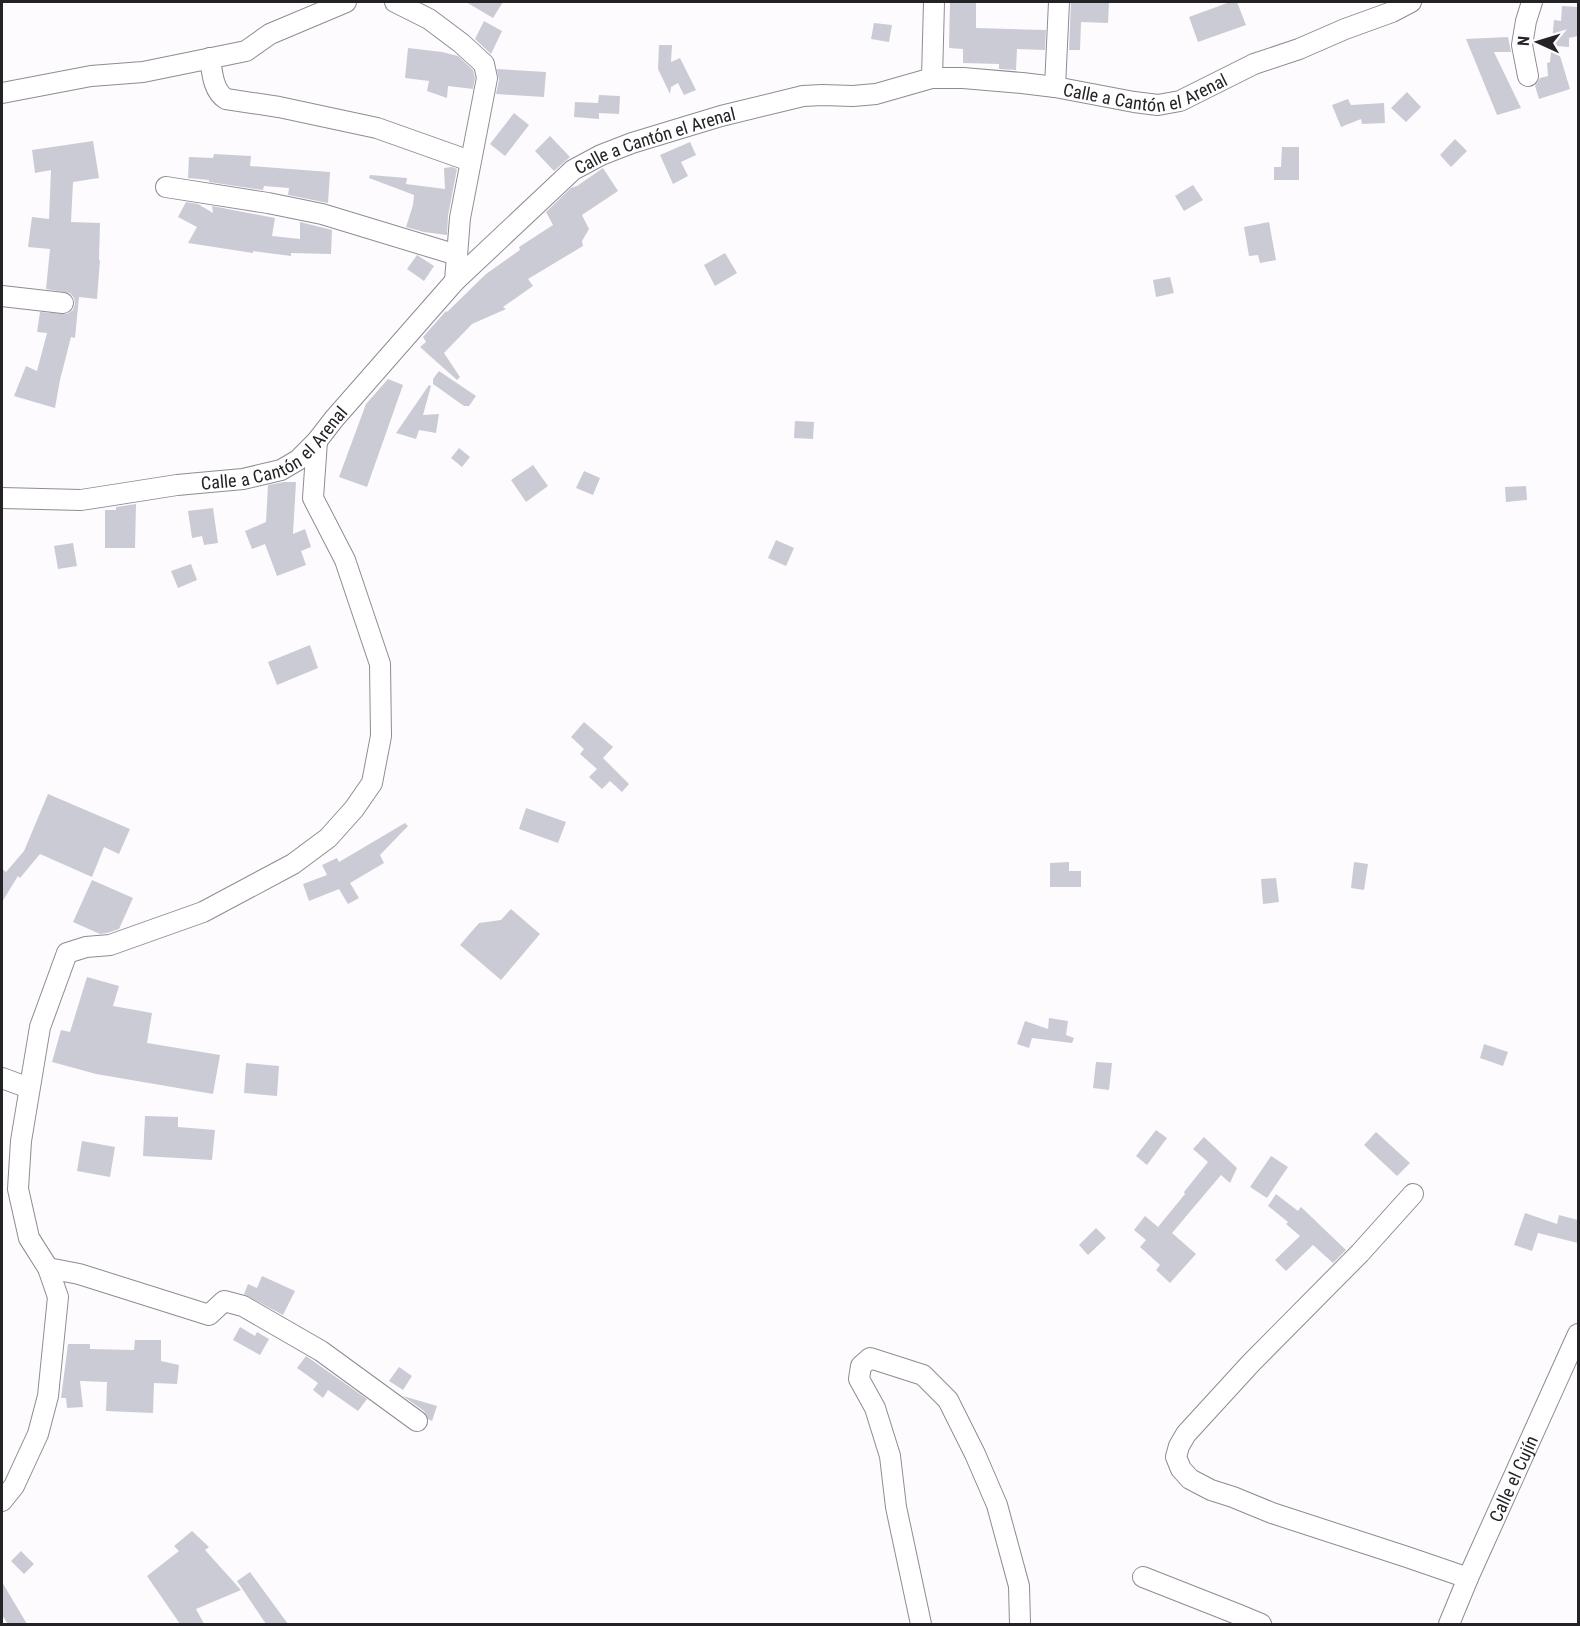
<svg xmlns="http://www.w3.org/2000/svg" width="1580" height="1626" font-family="'Roboto Condensed',sans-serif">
  <rect width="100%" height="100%" fill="#fdfbfe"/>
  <path fill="#cbcbd5" d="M466,2H503L493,18Z
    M950,2H976V28L1046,30L1045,50L1017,49L1016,70L999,69V64L963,63V49L949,48Z
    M1071,2H1109L1108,23L1081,22L1080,50H1069Z
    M1230,2H1237L1246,25L1198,42L1189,17Z
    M1562,6L1578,7V36L1569,38V47L1557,46L1570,89L1539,99L1535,86L1540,78L1548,76L1547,63L1550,62L1554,20L1561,21Z
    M484,21L502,31L491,54L475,39Z
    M874,23L892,25L889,42L871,39Z
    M1508,37L1511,52H1494L1521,108L1497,115L1466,39Z
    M659,45H672L671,62L680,58L696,90L684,95L678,83L671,87L670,94L658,69Z
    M408,48L442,52L458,56L473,70L475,78L473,89L448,86L447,98L427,91L429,81L405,78Z
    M497,69L546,72L544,97L496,94L499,80Z
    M1407,92L1421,107L1406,122L1391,108Z
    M599,95L620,96L619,114L599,113V119L574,117L575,102L598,103Z
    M1348,99L1351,105L1384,103L1385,123L1362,124L1361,119L1341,127L1332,105Z
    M514,113L529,125L505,156L490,144Z
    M550,136L570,157L554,171L535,151Z
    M1455,139L1467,151L1451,167L1440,155Z
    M93,141L99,178L73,182L71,222L100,223L99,260H100L97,299L79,297L75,338L71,337L60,380L55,408L14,396L26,366L37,371L47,333L37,332L40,312L67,314L73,310L75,304L74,298L70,293L46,289L50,249L28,247L32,217L49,219L51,170L35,173L32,150Z
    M690,142L696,155L681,162L688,176L673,184L660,155Z
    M1282,147H1299V180H1274V167H1281Z
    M214,154L251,156L250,166L330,172L328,203L288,195L289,188L264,186L263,190L209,182V180L188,178L189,157L213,158Z
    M452,167L457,169L448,216L447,235L424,232L406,227L413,205L414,195L369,178L370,175L407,178L406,184L445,189L444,168Z
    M603,168L618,191L582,215L589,229L582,241L583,246L528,279L533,286L503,307L506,309L472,324L444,353L460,377L457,380L420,347L426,342L423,337L446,311L447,312L486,274L520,250L519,247L553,225L546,212L571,188L577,186Z
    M1193,185L1203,200L1184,211L1175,196Z
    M186,202L198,204L213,213L212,206L275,218L272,236L300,239V222L332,230L331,254L291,253V256L253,251V253L188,243L197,227L178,217Z
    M1269,222L1276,260L1260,263L1258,255L1249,256L1244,227Z
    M725,253L737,273L715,286L704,265Z
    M417,255L434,266L424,281L407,269Z
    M1170,277L1174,293L1156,297L1153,280Z
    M439,371L476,396L469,406H464L433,384V379Z
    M388,379L403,385L367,487L339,477L366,404Z
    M429,385L431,386L423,415L439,414L436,433L419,430L416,439L396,433Z
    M795,421L814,422L813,439L794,438Z
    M459,448L470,457L462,467L451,458Z
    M533,465L548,486L526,502L511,480Z
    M584,471L600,478L593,495L576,488Z
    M284,482H296L293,534L305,529L311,547L301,551L306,565L277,576L265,544L252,549L245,531L266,522L268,485Z
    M1526,486L1527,500L1506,502L1505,487Z
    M136,504L135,548H105V510H116V507Z
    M213,508L218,543L204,545L202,536L192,538L188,511Z
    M776,540L794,548L786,566L768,558Z
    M73,543L77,566L58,569L54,546Z
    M191,564L197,580L178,588L171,571Z
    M310,645L318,668L277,685L268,662Z
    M584,722L613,747L603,758L629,784L622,792L610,781L602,789L589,777L597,769L580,754L584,749L571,737Z
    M48,794L130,829L119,854L104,847L92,877L40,854L20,878L18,876L2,902V869L6,872L24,851Z
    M526,808L566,822L558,843L519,829Z
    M405,823L408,826L380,855L384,863L350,883L359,898L348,904L339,889L309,901L303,884L327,875L322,865L337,858L339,862Z
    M1069,862V871H1081V887H1050V863Z
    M1354,862L1368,864L1364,890L1351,888Z
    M1276,878L1279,902L1263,904L1261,879Z
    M92,880L133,898L119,929L107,933L100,934L73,922Z
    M511,909L540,934L501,980L460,945L479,923L501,920Z
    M87,977L119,986L113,1006L152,1013L147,1043L220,1055L213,1094L96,1074L52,1062L61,1030L70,1032Z
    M1049,1018L1068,1021L1066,1035L1074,1038L1072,1043L1032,1038L1029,1048L1017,1044L1025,1021L1048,1029Z
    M1484,1044L1508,1052L1503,1066L1480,1058Z
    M1096,1062L1112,1063L1109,1090L1093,1088Z
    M246,1063L279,1066L277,1096L244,1093Z
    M145,1116L178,1117V1127L215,1130L212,1160L143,1156Z
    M1156,1130L1167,1138L1147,1165L1136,1156Z
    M1376,1132L1410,1163L1397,1176L1364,1145Z
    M1204,1137L1237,1168L1230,1183L1221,1175L1172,1233L1196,1254L1170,1283L1156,1270L1160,1265L1140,1247L1146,1240L1134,1230L1145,1216L1158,1227L1185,1194L1184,1192L1208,1162L1193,1149Z
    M82,1141L115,1147L110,1177L77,1171Z
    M1271,1156L1288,1167L1267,1198L1250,1187Z
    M1276,1194L1298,1211L1301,1207L1346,1250L1333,1263L1313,1245L1286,1271L1275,1260L1300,1236L1286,1224L1288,1222L1268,1206Z
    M1525,1213L1557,1224L1559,1215L1578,1220V1243L1538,1233L1532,1251L1514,1245Z
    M1096,1228L1106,1238L1088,1255L1079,1245Z
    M262,1276L295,1291L283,1315L244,1294L248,1284L257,1288Z
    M240,1327L255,1336L257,1332L269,1339L260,1355L233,1340Z
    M135,1340H161V1361L179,1365L177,1384L154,1383L153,1413L106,1411L107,1382L80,1381L83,1407L67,1408L66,1398H61L68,1344H90V1349L134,1350Z
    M306,1356L367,1399L358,1411L328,1390L323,1398L313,1390L318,1383L297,1368Z
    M399,1367L412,1376L403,1390L389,1381Z
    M403,1396L437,1406L432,1421L428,1419L424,1411Z
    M192,1531L209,1547L205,1550L241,1590L196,1609L204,1624H180L147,1576L179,1551L174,1546Z
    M21,1551L34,1564L24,1574L11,1561Z
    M250,1572L288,1624H266L237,1581Z
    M2,1582L27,1624H8L2,1615Z"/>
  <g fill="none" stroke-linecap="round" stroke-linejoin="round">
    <defs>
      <g id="minor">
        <path d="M395,2L429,19L461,43L484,64L487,78L460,218L455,281"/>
        <path d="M210,58C212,72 213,91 226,99L279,107L377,128L470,161"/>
        <path d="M1528,76L1522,45L1526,21L1532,2"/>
        <path d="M932,78L934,2"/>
        <path d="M1055,87L1059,2"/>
        <path d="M2,93L91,76L143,72L246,51L270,34L346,2"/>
        <path d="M166,187L268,203L322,214L457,255"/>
        <path d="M2,296L63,303"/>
        <path id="s1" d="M2,498L81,500L177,485L243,479L281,470L298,460L317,441L334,419L455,281L573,170L601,155L632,143L721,116L803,96L822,95L853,96L876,94L932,78H963L1022,83L1055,87L1134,102L1158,105L1180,101L1254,64L1299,49L1345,29L1392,12L1411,2"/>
        <path d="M2,1078L29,1088"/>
        <path d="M1413,1194L1360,1253L1251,1363L1186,1434L1179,1446L1176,1457L1181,1469L1190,1479L1211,1490L1233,1497L1272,1513L1407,1557L1468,1578"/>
        <path d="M48,1268L79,1274L209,1315L224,1301L243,1306L321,1351L417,1421"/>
        <path d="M2,1501L14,1486L38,1434L48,1396L58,1297L48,1268L29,1238L18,1189L21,1141L40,1027L67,953L86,947L110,945L203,912L293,864L328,838L354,809L372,783L381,736L380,664L345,560L313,498L317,441"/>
        <path d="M1143,1577L1237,1614L1261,1624"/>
        <path d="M921,1624L896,1507L890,1456L875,1408L859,1379L861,1366L870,1358L923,1375L948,1400L975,1454L997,1505L1019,1586L1020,1624"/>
        <path id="s2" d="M1449,1624L1468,1578L1578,1334"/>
      </g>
    </defs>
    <use href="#minor" stroke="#8f8b93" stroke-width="22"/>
    <use href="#minor" stroke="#fff" stroke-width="20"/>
  </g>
  <g text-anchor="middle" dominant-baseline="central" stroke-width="6" stroke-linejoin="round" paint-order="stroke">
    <g font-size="18" fill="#242225" stroke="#fdfbfe">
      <text stroke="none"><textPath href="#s1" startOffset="1292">Calle a Cantón el Arenal</textPath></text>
      <text stroke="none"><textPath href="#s1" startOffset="789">Calle a Cantón el Arenal</textPath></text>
      <text stroke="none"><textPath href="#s1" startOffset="285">Calle a Cantón el Arenal</textPath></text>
      <text stroke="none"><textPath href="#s2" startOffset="159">Calle el Cujín</textPath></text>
    </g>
  </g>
  <rect width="1580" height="1626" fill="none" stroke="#242225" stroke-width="6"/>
  <g transform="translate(1538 42) rotate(274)" stroke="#fdfbfe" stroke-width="4.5" paint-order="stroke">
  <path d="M0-4.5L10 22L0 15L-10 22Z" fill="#242225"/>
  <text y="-9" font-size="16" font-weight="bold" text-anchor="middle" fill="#242225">N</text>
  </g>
</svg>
